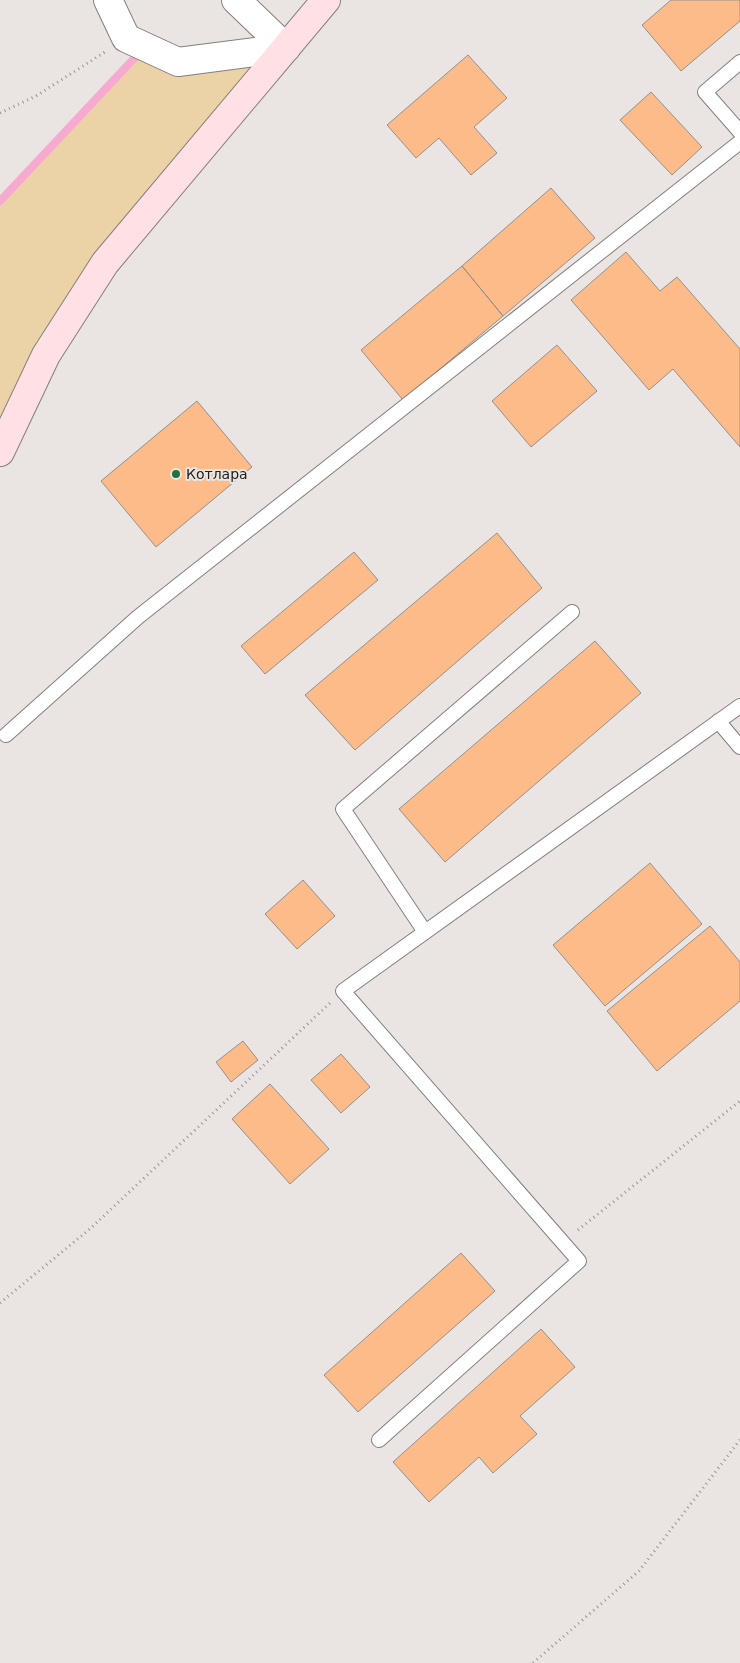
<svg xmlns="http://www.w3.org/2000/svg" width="740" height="1663" font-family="'DejaVu Sans',sans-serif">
  <rect width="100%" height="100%" fill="#eae5e3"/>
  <path fill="#ebd2a7" d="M145,47L178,62L286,48L105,263L0,452V201Z"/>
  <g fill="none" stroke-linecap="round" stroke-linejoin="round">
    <path stroke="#f6aacf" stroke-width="8" d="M0,201L141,51"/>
  </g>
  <path fill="#fdbb89" stroke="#94908d" d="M671,0H740V21L681,71L642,25Z
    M468,55L507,98L474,127L497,153L471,175L439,138L416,158L387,125Z
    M651,92L702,147L672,175L620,120Z
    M551,188L595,238L503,316L462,266Z
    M626,252L660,291L677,277L740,349V447L673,369L649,390L571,300Z
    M462,266L503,316L403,400L361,350Z
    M557,345L597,391L531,447L492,401Z
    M197,401L252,467L156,547L101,481Z
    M497,533L542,588L355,750L305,695Z
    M354,552L378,580L265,674L241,646Z
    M595,641L641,693L445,862L399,809Z
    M650,863L702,924L605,1006L553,945Z
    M303,880L335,916L297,949L265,914Z
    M710,926L740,962V1001L657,1071L607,1011Z
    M243,1041L258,1060L231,1082L216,1062Z
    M341,1054L370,1087L341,1113L311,1080Z
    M270,1084L329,1149L290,1184L232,1119Z
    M461,1253L495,1291L358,1412L324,1375Z
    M541,1329L575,1367L520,1416L537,1434L493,1473L479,1457L429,1502L393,1462Z"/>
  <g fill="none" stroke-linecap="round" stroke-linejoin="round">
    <defs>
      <path id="service" d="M740,62L705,92L740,132
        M718,721L740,747
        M6,735L138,617L740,142
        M425,932L343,809L572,612
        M379,1440L579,1261L343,991L740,706"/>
      <path id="minor" d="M108,0L126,38L178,62L286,48
        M236,0L286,48"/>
      <path id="secondary" d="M0,452L46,355L105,263L326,0"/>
    </defs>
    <use href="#service" stroke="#847f7e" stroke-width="16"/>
    <use href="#minor" stroke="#847f7e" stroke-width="30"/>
    <use href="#secondary" stroke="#847f7e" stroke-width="30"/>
    <path stroke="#999593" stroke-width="3" stroke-dasharray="1 4" stroke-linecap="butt" d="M0,113L36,96L105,52
      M578,1230L740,1101
      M0,1303L91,1228L330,1003
      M533,1663L639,1571L740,1440"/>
    <use href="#service" stroke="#fff" stroke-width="14"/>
    <use href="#minor" stroke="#fff" stroke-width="28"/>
    <use href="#secondary" stroke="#ffe0e4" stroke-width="28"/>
  </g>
  <circle fill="#26703d" stroke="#eae5e3" stroke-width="2" cx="176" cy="474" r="5"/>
  <g text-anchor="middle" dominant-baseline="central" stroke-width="4" stroke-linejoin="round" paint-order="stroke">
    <g font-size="14" fill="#22201f" stroke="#eae5e3" text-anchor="start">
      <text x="186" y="474">Котлара</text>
    </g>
  </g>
</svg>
